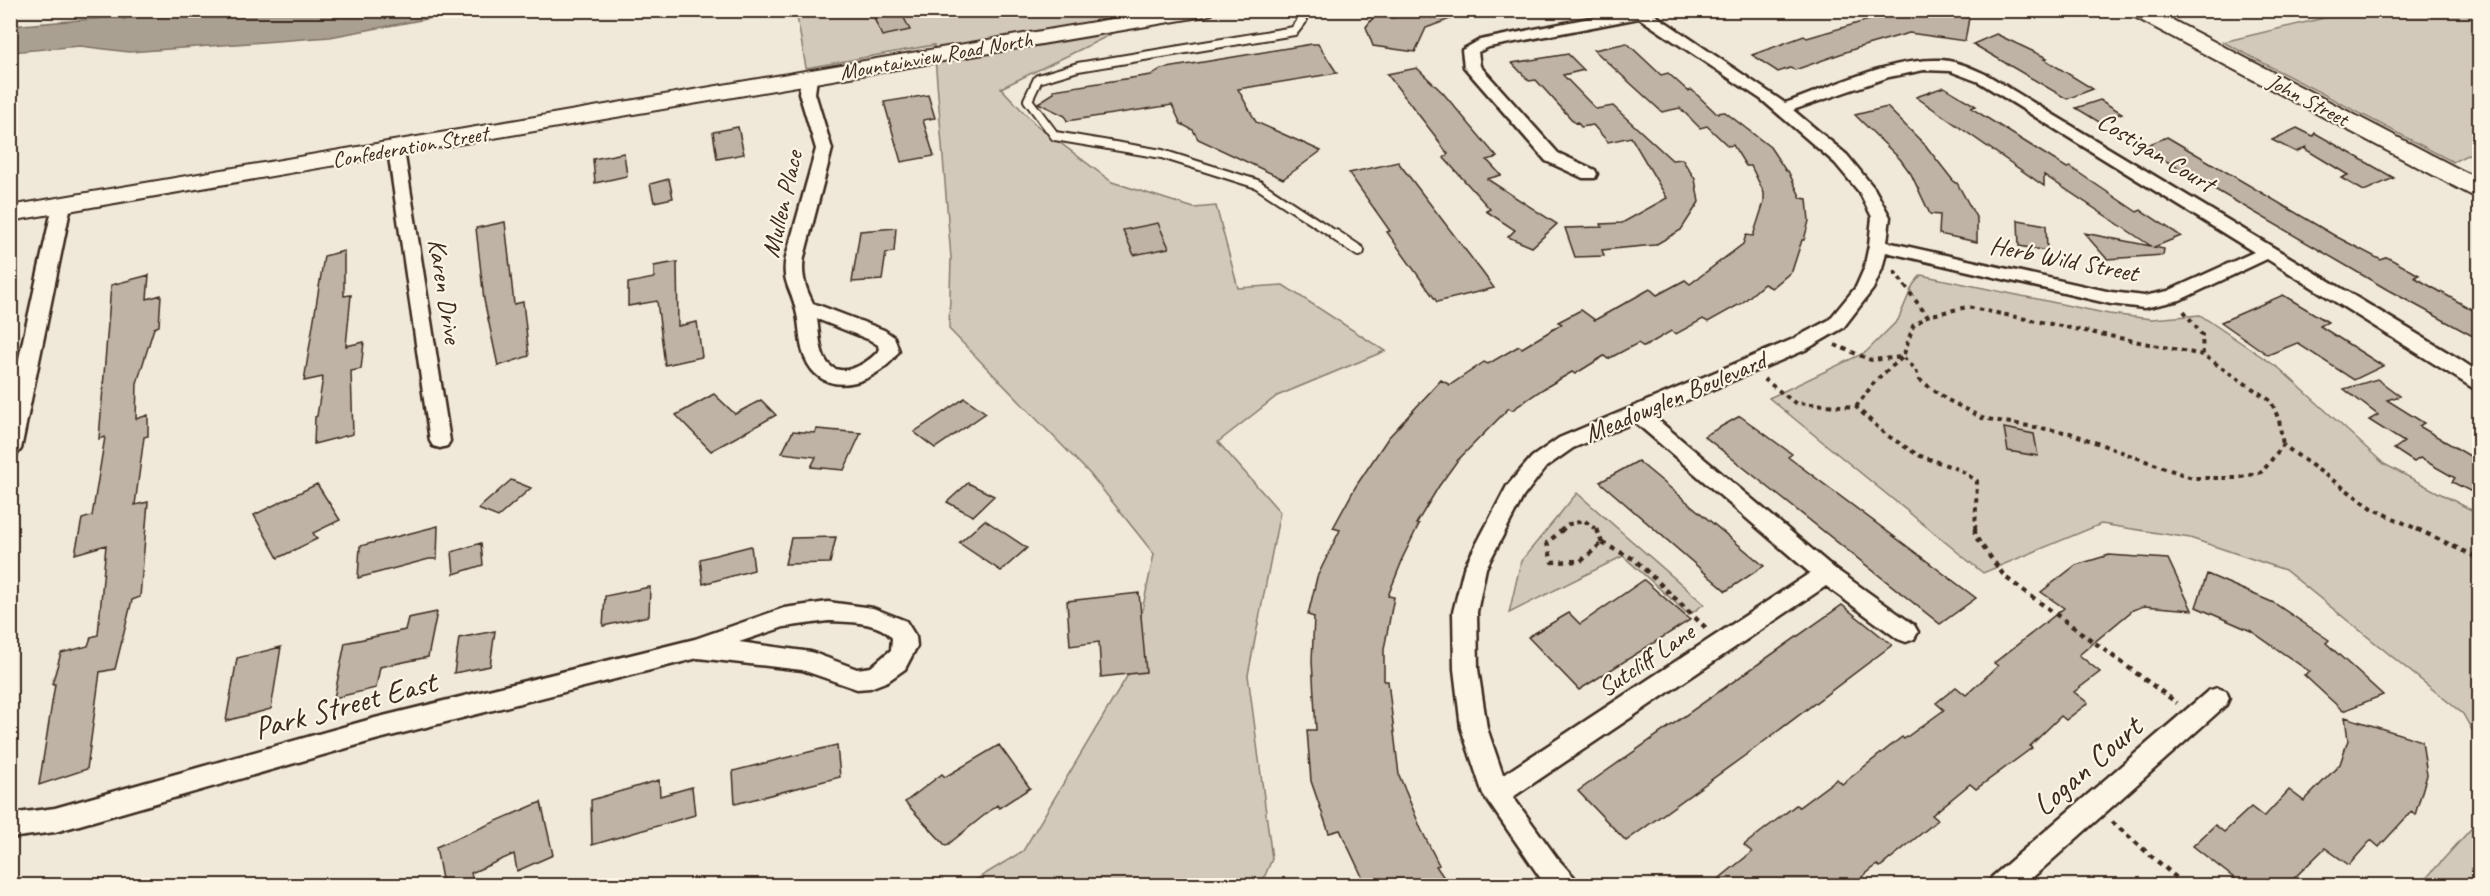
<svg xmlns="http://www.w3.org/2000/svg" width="2490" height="896" font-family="Caveat,sans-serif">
  <rect width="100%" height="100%" fill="#f0e9d9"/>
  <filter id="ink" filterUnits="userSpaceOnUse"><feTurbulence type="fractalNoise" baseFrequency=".0167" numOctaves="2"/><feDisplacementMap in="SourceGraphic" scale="12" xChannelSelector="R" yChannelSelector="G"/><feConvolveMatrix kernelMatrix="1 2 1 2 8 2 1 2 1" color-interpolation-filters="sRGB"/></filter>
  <g filter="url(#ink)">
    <path fill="#d2c9ba" stroke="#867a6c" stroke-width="1.5" d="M796,11H1115L1110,35L1001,88L1034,123L1112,182L1194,208L1216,206L1238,288L1283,285L1385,351L1277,396L1218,442L1280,512L1248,675L1272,859L1261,885H967L1023,851L1129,673L1154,554L1090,474L949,329L951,258L934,45L806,68Z
      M2353,11H2479V149L2453,162L2223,42Z
      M1921,275L2109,314L2152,319L2200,315L2280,369L2384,464L2479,514V743L2463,714L2285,570L2190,538L2101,524L1983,573L1769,398L1866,352L1898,320L1913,285Z
      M1577,493L1704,604L1689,615L1623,556L1509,613L1521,561Z
      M2479,820V885H2420Z"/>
    <path fill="#aaa091" stroke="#7e7163" stroke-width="1.5" d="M186,11V10L469,11L330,37L129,52L80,46L11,52V26Z"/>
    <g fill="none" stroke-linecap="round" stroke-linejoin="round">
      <path stroke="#7e7163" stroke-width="6" d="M121,10L124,17"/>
    </g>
    <path fill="#beb3a4" stroke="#3b2a1e" stroke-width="1.5" d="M1415,10H1466V13L1426,28L1415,52L1373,46L1366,27L1376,14L1393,18Z
      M901,12L910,30L882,36L874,18Z
      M1896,12L1937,15L1938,12L1969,18L1965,41L1909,33L1860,47L1795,70L1790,68L1778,72L1752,55L1804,36L1807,38Z
      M1996,34L2047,58L2044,59L2093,89L2067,99L1973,44Z
      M1627,43L1661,75L1668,73L1688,91L1692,90L1716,113L1725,112L1770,147L1786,171H1788L1801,198L1807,199L1809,221L1804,240H1802L1792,271L1772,288L1764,284L1742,303L1708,322L1703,319L1676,334L1671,331L1644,347L1638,343L1608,359L1604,356L1575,374L1572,372L1543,389L1512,410L1509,408L1457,461L1439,486L1416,524H1419L1401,561H1402L1388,596L1394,597L1384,649V681H1388L1399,775L1421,829L1439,865L1436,866L1449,885H1366L1340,830L1329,833L1311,781L1307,730H1316L1312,661L1314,617L1308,615L1317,577L1340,530L1333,528L1356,486L1388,438L1441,380L1450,385L1484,362L1488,364L1519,346L1522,348L1562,324L1558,322L1581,310L1595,320L1650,289L1657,295L1685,280L1690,284L1743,244L1746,235L1753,236L1764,202V193L1751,166H1746L1733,145L1728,146L1707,126L1700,128L1680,108L1662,112L1594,50Z
      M1312,44H1318L1337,73L1238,89L1256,122L1321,151L1283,179L1198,139L1193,130L1181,124L1172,105L1067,121L1065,116L1038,103L1054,93L1053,90L1151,75L1161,69Z
      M1568,54L1584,70L1563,75L1596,109L1613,106L1672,160L1682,159L1695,179L1699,202L1681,230L1655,245L1602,250L1604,256L1575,257L1565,228L1602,227L1601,224L1622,223L1667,198L1631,137L1608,142L1593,125L1581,127L1577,122L1575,123L1536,80L1529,81L1512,63Z
      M1417,68L1443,93L1497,157L1487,160L1501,175L1487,179L1557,224L1532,247L1508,237L1515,230L1486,211L1490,209L1444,158L1448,154L1438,141H1439L1387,74Z
      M1944,87L1976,106L1971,108L2067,168L2070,167L2137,212L2141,210L2181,236L2154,247L2164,249L2163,255L2107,259L2084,233L2151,246L2044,175V186L1916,97Z
      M928,95L935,118L923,120L934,156L901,162L884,102Z
      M2100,100L2122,113L2099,122L2076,108Z
      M1887,107L1926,146L1955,183H1957L1977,219V242L1939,234L1940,215L1930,214L1911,174L1900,159L1855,115Z
      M738,127L744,154L717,159L713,132Z
      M2297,128L2313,136L2315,133L2394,178L2364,191L2341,178L2348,175L2305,149L2306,147L2296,152L2272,140Z
      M2167,137L2337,237L2381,260L2387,257L2419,275L2414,277L2480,314V340L2388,290L2142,147Z
      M624,153L627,176L595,183L593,159Z
      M1398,162L1483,273L1494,288L1437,302L1387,232L1390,231L1349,173Z
      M669,179L673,198L654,202L650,184Z
      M2018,220L2046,225L2047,251L2019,246Z
      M505,222L514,304L523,302L529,356L498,366L484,300L476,228Z
      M1158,223L1169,248L1134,255L1123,230Z
      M896,228L894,252L886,253L882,280L852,282L860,231Z
      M344,251V296L351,295L346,346L364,342L361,369L351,371L353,434L314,444L315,417L317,416L323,377L304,381L324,256Z
      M677,262L678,326L697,322L702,357L665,365L657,301L628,306V283L654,278V266Z
      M149,275L147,299L161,295L159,326L154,328L137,383L136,419L148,415V436L144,437L135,505L148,502L140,597L132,600L115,669L100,672L87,769L39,785L55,684H52L61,653L88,646L91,637L98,635L106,545L75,554L82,519L92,516L105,437L99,439L111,285Z
      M2283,295L2328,322L2320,326L2383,366L2354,380L2297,343L2268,355L2221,322Z
      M2377,379L2400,396L2387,400L2424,423L2419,426L2480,462V496L2452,482L2455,478L2420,458L2414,462L2394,449L2404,442L2369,420L2378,415L2344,389Z
      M714,394L735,414L761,400L776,415L711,451L676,415Z
      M965,398L986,413L935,448L914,432Z
      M1740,416L1792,454L1788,457L1976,598L1940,624L1704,436Z
      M2004,428L2034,434L2038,456L2008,451Z
      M817,429L861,433L844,470L811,467L816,457L782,453L793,431L815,433Z
      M1638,461L1764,566L1726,591L1600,482Z
      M511,480L531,488L498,517L478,509Z
      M968,483L994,496L973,516L947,502Z
      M317,484L340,520L313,533L317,539L278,558L254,515Z
      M985,520L1027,548L1001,571L959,543Z
      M438,526L437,559H429L358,578L360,546Z
      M836,537L830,563L785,564L791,538Z
      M481,543L483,565L454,574L452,552Z
      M751,546L754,570L703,584L700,559Z
      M2109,555L2168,559L2192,610L2144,606L2133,610L2079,655L2100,672L2074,692L2088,703L2066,720L2061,716L2030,746L2032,748L1976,789L1970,784L1932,815L1938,820L1880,867L1877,865L1852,885H1711L1752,852L1744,845L1796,805L1799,807L1837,779L1842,784L1902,737L1904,739L1944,710L1936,703L1956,687L1966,695L1998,666L1994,663L2064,608L2041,592L2076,565Z
      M2207,574L2274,603L2329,640L2326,643L2383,695L2343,711L2304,675L2310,672L2251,631L2196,607Z
      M1644,580L1690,620L1579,690L1528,637L1569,613L1580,624Z
      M650,587L649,616L603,626L605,596Z
      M1139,593L1146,672L1101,677L1099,642L1070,646L1067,601Z
      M1842,605L1892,645L1754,749L1626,841L1578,791Z
      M437,612L428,657L380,667L376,688L334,698L345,643L405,630L408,618Z
      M495,631L490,666L454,673L459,638Z
      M281,647L271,709L226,721L237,658Z
      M2345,717L2422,741L2427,775L2415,815L2411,812L2379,847L2371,840L2349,865L2325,848L2287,885H2243L2193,846L2215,825L2224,832L2251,807L2264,817L2289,790L2304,801L2340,764L2348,740Z
      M837,745L840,777L735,804L733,771Z
      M999,745L1030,788L999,808L997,805L946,846L905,802L942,774L945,777Z
      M659,780L660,796L692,787L695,815L592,845L591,800Z
      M541,802L553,855L517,871L514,854L471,873L474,885H443L436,847Z"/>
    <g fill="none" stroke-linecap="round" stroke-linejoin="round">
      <defs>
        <path id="lane-far1" d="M1297,10L1302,21L1294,31L1078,67L1038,79L1028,100L1055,136L1162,154L1257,184L1338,237"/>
        <path id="lane" d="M1335,235L1359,251"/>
        <path id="street" d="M1630,10H1648L1785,103C1834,86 1888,58 1941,60C1958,61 1974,69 1989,76L2462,361L2480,373V390L2473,388L2267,259L2180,300L2144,308L2111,304L1886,252L1882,269L1873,289L1843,328L1805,350L1652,415L1834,568L1914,625L1918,632L1914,639L1906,642L1898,639L1826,586L1513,797L1557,858L1574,877L1578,886H1546L1483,794L1461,728L1454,669L1453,612L1464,568L1507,486L1532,457L1559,438L1791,340L1829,320L1856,287L1864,269L1869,245L1872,217L1860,193L1835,163L1762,100L1639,18L1489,47L1478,52L1480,66L1558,153L1595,170L1597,174L1595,178H1583L1546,161L1464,67L1462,50L1480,40ZM1924,70L1950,71L1979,82L2254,252L2168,291L2144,296L2111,292L1887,242L1890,217L1874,188L1847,155L1793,110L1889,77ZM1635,422L1810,573L1503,775L1487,728L1478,669L1477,612L1486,568L1523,497L1546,467L1573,448Z
          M809,73L817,78L815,93L832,149L804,257C801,275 805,287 813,303L884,330L894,337L899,351C881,380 829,401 808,364C798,347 801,328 796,310C791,288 781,282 786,257L816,149L799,93L801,78ZM817,319L870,340L878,345L879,350C867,365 835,383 824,357C819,345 819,331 817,319Z
          M396,145L404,150L450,441L447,446L440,448L433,446L430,441L388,150Z
          M62,200L68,201L71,205L21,449L17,454L10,456V399L53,205L56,201Z
          M828,602L873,608L906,621L916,637L917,646L905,669L888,681L870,688L857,689L802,670L698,658L375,740L55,832L10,838V814L55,808L375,718L695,639L784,608ZM828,621C847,622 880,621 892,638L891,650L871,667L857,669L811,652L739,642L784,627Z
          M2217,688L2226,691L2229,698L2226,705L2023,886H1988L1992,877L2208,691Z"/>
        <path id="secondary" d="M1165,10H1215L1212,14L1205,16L10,221V206Z
          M2126,10H2153L2480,180V197L2471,195L2129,14Z"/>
      </defs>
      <use href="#lane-far1" stroke="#3b2a1e" stroke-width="12"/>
      <use href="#lane" stroke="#3b2a1e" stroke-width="14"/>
      <use href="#street" stroke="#3b2a1e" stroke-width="5"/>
      <use href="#secondary" stroke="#3b2a1e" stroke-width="4"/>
      <path stroke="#3b2a1e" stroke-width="4" stroke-dasharray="4.5 4.5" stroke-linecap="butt" d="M1894,271L1927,316
        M2184,311L2202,335L2203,355
        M1835,345L1871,360L1903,357L1916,370L1920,380L1946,399L1982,418L2070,433L2192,478H2237L2262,472L2283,445L2372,508L2421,531
        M1764,379L1795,403L1856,407L1885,434L1918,455L1960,470L1977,481L1975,531
        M1856,407L1876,380L1903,357L1913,326L1927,316L1967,307L2203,355L2271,401L2279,420L2283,445
        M1561,531L1569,524L1585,521L1598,531"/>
      <path stroke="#3b2a1e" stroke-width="4.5" stroke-dasharray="5 5" stroke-linecap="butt" d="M1563,529L1547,543L1552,562L1581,561L1602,543
        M1597,529L1602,543
        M1975,529V536L2005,577L2177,703
        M2417,529L2480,559
        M1602,543L1634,559L1707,629
        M2112,822L2186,886"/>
      <use href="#lane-far1" stroke="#fcf5e5" stroke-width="8"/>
      <use href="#lane" stroke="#fcf5e5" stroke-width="10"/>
      <use href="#street" fill="#fcf5e5" fill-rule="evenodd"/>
      <use href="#secondary" fill="#fcf5e5" fill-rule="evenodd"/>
    </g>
  </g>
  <g text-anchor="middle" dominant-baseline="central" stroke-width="4.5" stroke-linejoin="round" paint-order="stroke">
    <g font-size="22" fill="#3b2a1e" stroke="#fcf5e5">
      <text transform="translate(936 56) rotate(-10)">Mountainview Road North</text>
      <text transform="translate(2308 100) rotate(28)">John Street</text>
      <text transform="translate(410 147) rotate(-10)">Confederation Street</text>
    </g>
    <g font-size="26" fill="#3b2a1e" stroke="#fcf5e5">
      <text transform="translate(2156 152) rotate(31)">Costigan Court</text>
      <text transform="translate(782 204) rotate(-77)">Mullen Place</text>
      <text transform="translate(2064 259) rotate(11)">Herb Wild Street</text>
      <text transform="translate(445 291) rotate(81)">Karen Drive</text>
      <text transform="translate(1675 397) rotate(-23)">Meadowglen Boulevard</text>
      <text transform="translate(1646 660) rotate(-34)">Sutcliff Lane</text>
    </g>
    <g font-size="32" fill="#3b2a1e" stroke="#fcf5e5">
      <text transform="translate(345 705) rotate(-15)">Park Street East</text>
      <text transform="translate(2087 766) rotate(-41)">Logan Court</text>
    </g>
  </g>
  <rect width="2490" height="896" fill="none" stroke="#fcf5e5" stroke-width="36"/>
  <rect x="18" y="18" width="2454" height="860" fill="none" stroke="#3b2a1e" stroke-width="2" filter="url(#ink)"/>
</svg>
